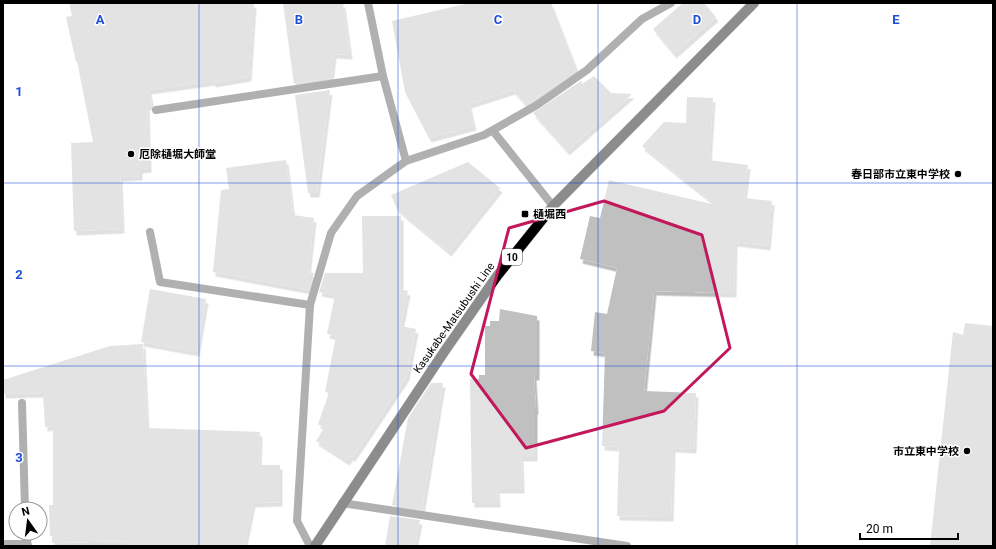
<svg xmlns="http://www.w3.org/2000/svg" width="996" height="549" font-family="Roboto,'Noto Sans JP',sans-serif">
  <defs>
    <filter id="shadow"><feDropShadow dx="2.5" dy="4.5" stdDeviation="0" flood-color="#0004"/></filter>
  </defs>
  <rect width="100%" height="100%" fill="#fff"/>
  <path fill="#c0c0c0" filter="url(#shadow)" d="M69,3H254L249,77L213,83V81L149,90L152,105L147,106L149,168L140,169V176L120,177L122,229L74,231L71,143L93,142L77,61L76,62L66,17L72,16Z
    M283,3H343L350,55L334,54L331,78L294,84Z
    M469,3H551L577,70L526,105L513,90L469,104L474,126L429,138L405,92L392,21Z
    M683,3H704L716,17L674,54L653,29Z
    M594,76L611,93L632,94L567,151L533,113L581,81L582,84Z
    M330,90L317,193H308L295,95Z
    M687,97L713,98L709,160L748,165L744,198L772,201L768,246L735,242L734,293L654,291L644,391L696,393L694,449L673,448L671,517L617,516L619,447L602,446L605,353L591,351L595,312L607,314L617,268L580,259L590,216L600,218L609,180L716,205L642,146L664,122L686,123Z
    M286,160L293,215L314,218L308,273H314L309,290L213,272L221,190L229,189L226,168Z
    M468,162L500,188L449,252L397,209L391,195Z
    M362,216H401V289L408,291L401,326L416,329L407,376L353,457L351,456L347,461L316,441L324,428L318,424L329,393L325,392L336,336L327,334L335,295L319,292L325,273H363Z
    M150,289L206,299L197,352L141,342Z
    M500,309L537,316V376H534L536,410H535V457H521L522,489H497L498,503H472L470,381L471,379H479V375H485V326H490V321H499Z
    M965,323L993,326V546H930L953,332L963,335Z
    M143,344L147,428L260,432L259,465H280V502L253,503L244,546H125V541L52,543V536H50L49,505H53V426L45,427L43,393L3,394V380L110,346Z
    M431,383H443L422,510L392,505L408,418Z
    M390,516L420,520L415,546H385Z"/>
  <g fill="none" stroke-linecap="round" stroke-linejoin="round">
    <defs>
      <path id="primary" d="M315,546L444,352L497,276L553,206L754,3"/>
    </defs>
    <use href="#primary" stroke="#dbdbdb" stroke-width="11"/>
    <path stroke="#515151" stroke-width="8" d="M156,110L383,76
      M150,232L160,282L310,305"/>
    <path stroke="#515151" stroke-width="8" d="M368,3L383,76L406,161
      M493,131L553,206
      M22,403L25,509
      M342,503L627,546
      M26,533L28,546
      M3,544H26
      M310,546L297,521L310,305L331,233L357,196L406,161L484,135L537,105L587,70L642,19L671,3"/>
    <use href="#primary" stroke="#000" stroke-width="10"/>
  </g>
  <path d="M0 0H996V549H0ZM604,201L702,235L730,348L664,411L526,448L471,374L509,228Z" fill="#fff" fill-opacity=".55" fill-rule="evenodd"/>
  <path fill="none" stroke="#c2185b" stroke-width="3" stroke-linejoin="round" d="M604,201L702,235L730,348L664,411L526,448L471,374L509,228Z"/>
  <path fill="none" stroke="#1d4ed8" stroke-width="1" stroke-opacity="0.55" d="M199,3V546M398,3V546M598,3V546M797,3V546M3,183H993M3,366H993"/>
  <g fill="#000" stroke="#fff" stroke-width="1.5">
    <circle cx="131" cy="154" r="4"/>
    <circle cx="958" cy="174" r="4"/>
    <rect x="521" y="210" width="8" height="8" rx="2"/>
    <circle cx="967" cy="451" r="4"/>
  </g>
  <g text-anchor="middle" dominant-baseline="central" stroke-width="3" stroke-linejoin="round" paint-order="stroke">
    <rect fill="#fff" stroke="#4c4c4c" stroke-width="1" x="502" y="249" width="20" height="16" rx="3"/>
    <g font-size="10" font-weight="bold" fill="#000">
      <text x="512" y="257">10</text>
    </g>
    <g font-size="11" font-weight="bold" fill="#000" stroke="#fff" text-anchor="start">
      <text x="139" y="154">厄除樋堀大師堂</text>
      <text x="950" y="174" text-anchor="end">春日部市立東中学校</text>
      <text x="533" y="214">樋堀西</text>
      <text x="959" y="451" text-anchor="end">市立東中学校</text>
    </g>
    <g font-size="11" fill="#000" stroke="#fff">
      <text transform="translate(454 318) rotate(-55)">Kasukabe-Matsubushi Line</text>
    </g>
  </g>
  <g font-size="13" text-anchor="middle" font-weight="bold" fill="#1d4ed8" stroke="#fff" stroke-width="3" stroke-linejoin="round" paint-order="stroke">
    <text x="100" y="24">A</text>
    <text x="299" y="24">B</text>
    <text x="498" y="24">C</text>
    <text x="697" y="24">D</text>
    <text x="896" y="24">E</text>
    <text x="19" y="96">1</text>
    <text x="19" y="279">2</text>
    <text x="19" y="462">3</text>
  </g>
  <rect width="996" height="549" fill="none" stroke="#000000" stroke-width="8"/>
  <g transform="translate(28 521) rotate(346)"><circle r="19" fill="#ffffff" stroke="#999999"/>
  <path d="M0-3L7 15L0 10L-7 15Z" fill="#000000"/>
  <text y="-6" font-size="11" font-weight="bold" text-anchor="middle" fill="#000000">N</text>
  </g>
  <path d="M860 533v6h98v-6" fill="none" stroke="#000000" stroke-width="2"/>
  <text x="866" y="533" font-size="12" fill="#000000" stroke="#ffffff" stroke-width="3" paint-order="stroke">20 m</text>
</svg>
